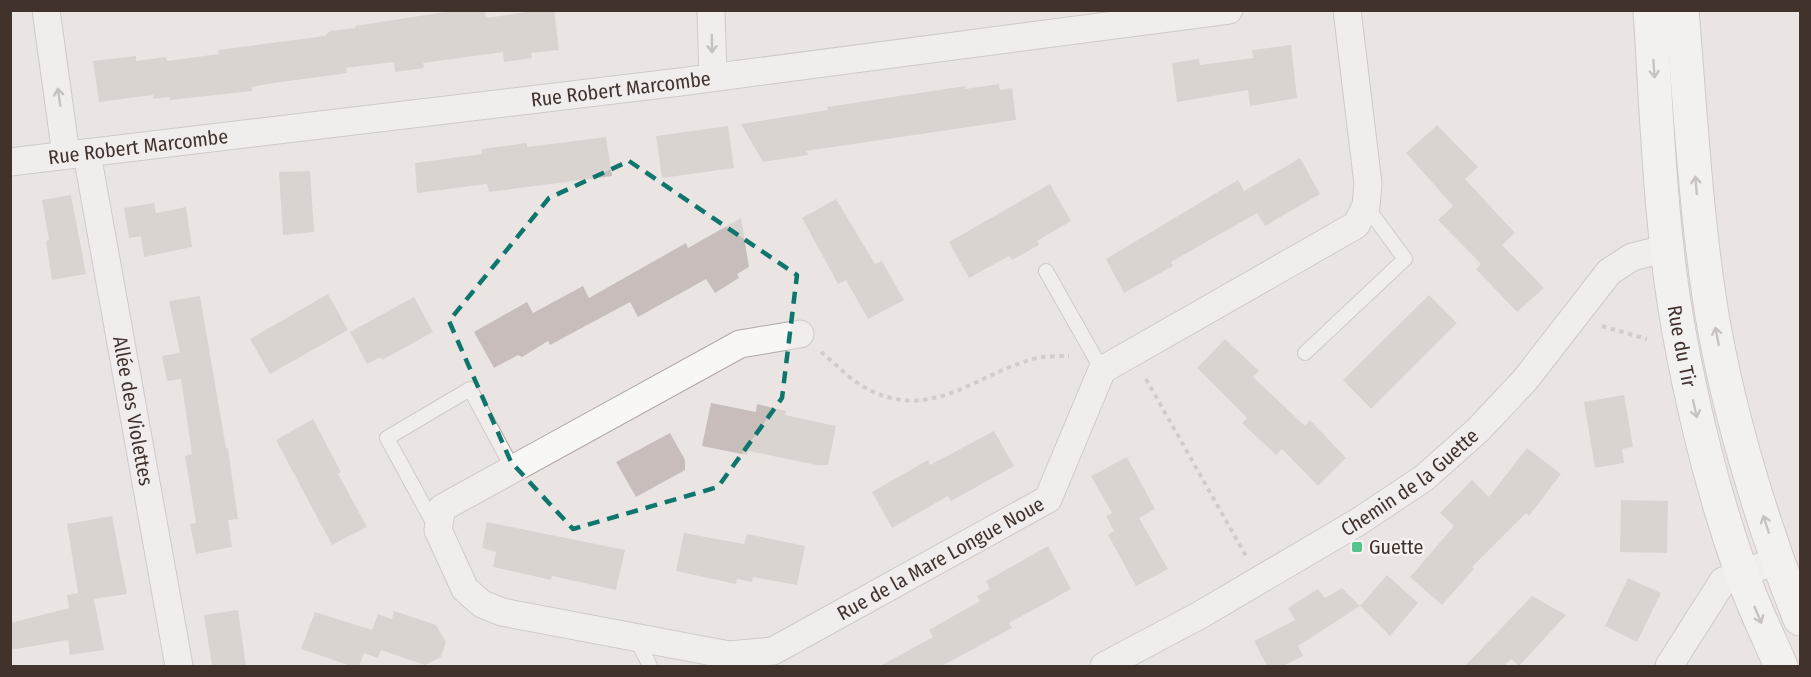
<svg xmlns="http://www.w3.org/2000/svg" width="1811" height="677" font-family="'Fira Sans Condensed',sans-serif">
  <rect width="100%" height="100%" fill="#eae5e3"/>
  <path fill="#c7bebb" d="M458,10H485L486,18L540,10H554L559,50L531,53L532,58L504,62L503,52L423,63L424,68L395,72L394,62L346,68L347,73L267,84L252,87V91L224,94L170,100V97L154,99L153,95L99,102L93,61L136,56V61L166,57L167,61L219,54L218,50L325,36L330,31L356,28L355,26Z
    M1291,45L1297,98L1250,106L1248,90L1177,102L1172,63L1199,59L1200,65L1253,58L1252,50Z
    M999,84L1000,90L1012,88L1016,120L806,151L809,155L763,162L741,124L828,110L827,107L965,86V89Z
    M1437,125L1478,167L1465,179L1515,233L1502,245L1544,288L1517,312L1476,269L1481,264L1438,220L1453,206L1406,153Z
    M728,126L734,168L662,178L656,136Z
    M606,137L612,176L489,192L487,184L417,193L415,163L482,154V149L527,143V147Z
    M1300,158L1320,194L1265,226L1257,213L1171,262L1173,266L1124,293L1106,259L1238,180L1244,191Z
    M310,171L314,232L283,235L279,172Z
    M1050,184L1071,221L1037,241L1039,245L1012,260L1009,256L969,278L949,242Z
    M71,195L86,274L52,280L46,241L49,240L42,200Z
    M836,199L875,264L882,261L904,300L868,319L846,280L838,284L802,218Z
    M154,203L156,213L186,207L192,247L144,257L141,236L129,238L124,208Z
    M741,218L749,267L737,274L739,278L715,293L706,279L638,317L630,302L550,345L548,341L522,357L518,355L494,368L474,332L527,302L533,313L583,286L589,298L686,243L688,248Z
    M328,294L348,330L270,374L250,339Z
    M1429,295L1457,323L1371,409L1343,380Z
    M200,296L226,448H228L238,519L228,520L232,547L196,554L190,524L196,523L185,456L192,454L181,379L167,381L162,356L180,353L169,301Z
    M414,297L433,332L382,360L381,357L367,364L350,332Z
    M1225,339L1259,371L1253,377L1305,426L1310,420L1346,458L1318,486L1282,449L1276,455L1242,423L1247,418L1197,368Z
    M1624,395L1633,447L1622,449L1624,463L1595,468L1584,402Z
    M711,403L756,412L757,404L786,411L785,415L836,426L828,465H817L748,451L747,455L702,446Z
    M313,419L341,472L338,474L367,527L332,545L276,440Z
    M994,431L1014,466L951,501L948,496L892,528L872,492L928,460L930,465Z
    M670,433L685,460V470L636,497L616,462Z
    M1527,448L1561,474L1529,516L1526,513L1472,567L1474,569L1442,605L1410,577L1454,526L1440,513L1472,480L1489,497Z
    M1127,457L1155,509L1139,518L1168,569L1136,586L1108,535L1114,531L1106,516L1112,513L1091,476Z
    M1621,500L1668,501L1667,553L1620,552Z
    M112,516L127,594L94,599L104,650L70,655L68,640L10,650V623L69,608L67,595L78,593L67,524Z
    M487,522L625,550L616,590L552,576L551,580L493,567L496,552L482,548Z
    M684,533L744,544L747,534L805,546L797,585L753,577L752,582L737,579L736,584L676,571Z
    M1048,546L1071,589L1009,623L1012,628L942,666H880L933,637L929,630L980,601L977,596L990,589L986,581Z
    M1387,575L1418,603L1390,636L1360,606Z
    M1628,578L1661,593L1637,642L1605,626Z
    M1342,588L1360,606L1298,646L1303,656L1283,666H1267L1254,641L1295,620L1288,608L1318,589L1325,598Z
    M1532,596L1566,615L1519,666L1511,659L1504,666H1465Z
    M238,610L246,666H212L204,615Z
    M394,611L436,625L446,642L441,657L425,665L381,650L378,658L364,653L359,666H351L301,649L315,612L372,630L378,614L392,619Z"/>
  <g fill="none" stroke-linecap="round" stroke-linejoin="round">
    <defs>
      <path id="service" d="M1046,271L1102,370
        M1305,353L1405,259L1366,206
        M436,528L387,438L470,389L513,469
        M636,638L650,666"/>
      <g id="minor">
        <path d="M46,10L66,155"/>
        <path d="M711,10L713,77"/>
        <path id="s1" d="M87,154L179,666"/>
        <path id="s2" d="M10,162L680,82L1229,10"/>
        <path id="s3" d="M800,334L740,344L442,508L438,530L465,589L482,604L502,612L729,655L773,651L1048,499L1102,370L1356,225L1366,206L1368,184L1347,10"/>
        <path id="s4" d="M1104,666L1200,615L1358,522L1424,478L1478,430L1525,380L1609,272L1632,257L1668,248"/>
        <path d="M1669,666L1723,581L1778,560"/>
      </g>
      <g id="secondary">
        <path id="s5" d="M1650,10C1657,117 1660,227 1679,332C1694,414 1714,496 1742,574C1753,606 1768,636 1781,666"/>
        <path d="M1682,10C1690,106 1695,201 1709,296C1725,402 1760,519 1800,619"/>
      </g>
    </defs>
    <use href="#service" stroke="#b1a8a5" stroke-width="16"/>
    <use href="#minor" stroke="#b1a8a5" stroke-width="29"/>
    <use href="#secondary" stroke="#b1a8a5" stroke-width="35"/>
    <path stroke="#b7b0ad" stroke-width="4" stroke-dasharray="4.5 4.5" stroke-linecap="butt" d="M1602,326L1647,339
      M821,352C835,363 849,379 864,387C932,425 975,373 1037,358C1047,356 1059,356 1069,356
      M1146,379L1246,556"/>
    <use href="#service" stroke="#f9f7f6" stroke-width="14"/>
    <use href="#minor" stroke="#f9f7f6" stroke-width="27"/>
    <use href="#secondary" stroke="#fff" stroke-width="33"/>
  </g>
  <defs><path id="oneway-shaft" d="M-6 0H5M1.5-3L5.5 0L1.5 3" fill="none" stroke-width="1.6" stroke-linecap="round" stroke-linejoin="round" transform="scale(1.5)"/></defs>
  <g stroke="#9d9491">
    <use href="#oneway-shaft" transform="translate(712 44) rotate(89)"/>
    <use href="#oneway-shaft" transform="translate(59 97) rotate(-98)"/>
  </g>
  <g stroke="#a09896">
    <use href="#oneway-shaft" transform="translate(1654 69) rotate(86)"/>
    <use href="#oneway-shaft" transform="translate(1696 185) rotate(-95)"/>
    <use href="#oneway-shaft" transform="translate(1717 336) rotate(-101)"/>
    <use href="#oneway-shaft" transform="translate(1695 409) rotate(77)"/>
    <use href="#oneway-shaft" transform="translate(1766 524) rotate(-108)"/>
    <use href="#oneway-shaft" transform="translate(1758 615) rotate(67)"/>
  </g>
  <path d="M0 0H1811V677H0ZM629,161L797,275L782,398L718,487L573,529L511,462L449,321L549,198Z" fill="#eae5e3" fill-opacity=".55" fill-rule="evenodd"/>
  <path fill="none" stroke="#0f766e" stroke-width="4.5" stroke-dasharray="12 8" stroke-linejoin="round" d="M629,161L797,275L782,398L718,487L573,529L511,462L449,321L549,198Z"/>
  <rect fill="#54c38c" stroke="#f8f4f3" stroke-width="2" x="1351" y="541" width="12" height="12" rx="3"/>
  <g text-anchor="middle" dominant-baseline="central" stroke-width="4.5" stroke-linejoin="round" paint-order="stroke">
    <g font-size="20" fill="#41322c" stroke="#f8f4f3">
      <text stroke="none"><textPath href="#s2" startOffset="615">Rue Robert Marcombe</textPath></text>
      <text stroke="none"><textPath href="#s2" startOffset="129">Rue Robert Marcombe</textPath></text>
      <text stroke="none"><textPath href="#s5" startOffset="338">Rue du Tir</textPath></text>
      <text stroke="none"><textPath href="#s1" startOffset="261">Allée des Violettes</textPath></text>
      <text stroke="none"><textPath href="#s4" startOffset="357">Chemin de la Guette</textPath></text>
      <text stroke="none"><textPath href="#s3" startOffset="999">Rue de la Mare Longue Noue</textPath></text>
    </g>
    <g font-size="20" fill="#41322c" stroke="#f8f4f3" text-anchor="start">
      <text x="1369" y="547">Guette</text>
    </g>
  </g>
  <rect width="1811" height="677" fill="none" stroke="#41322c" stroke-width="24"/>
</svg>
